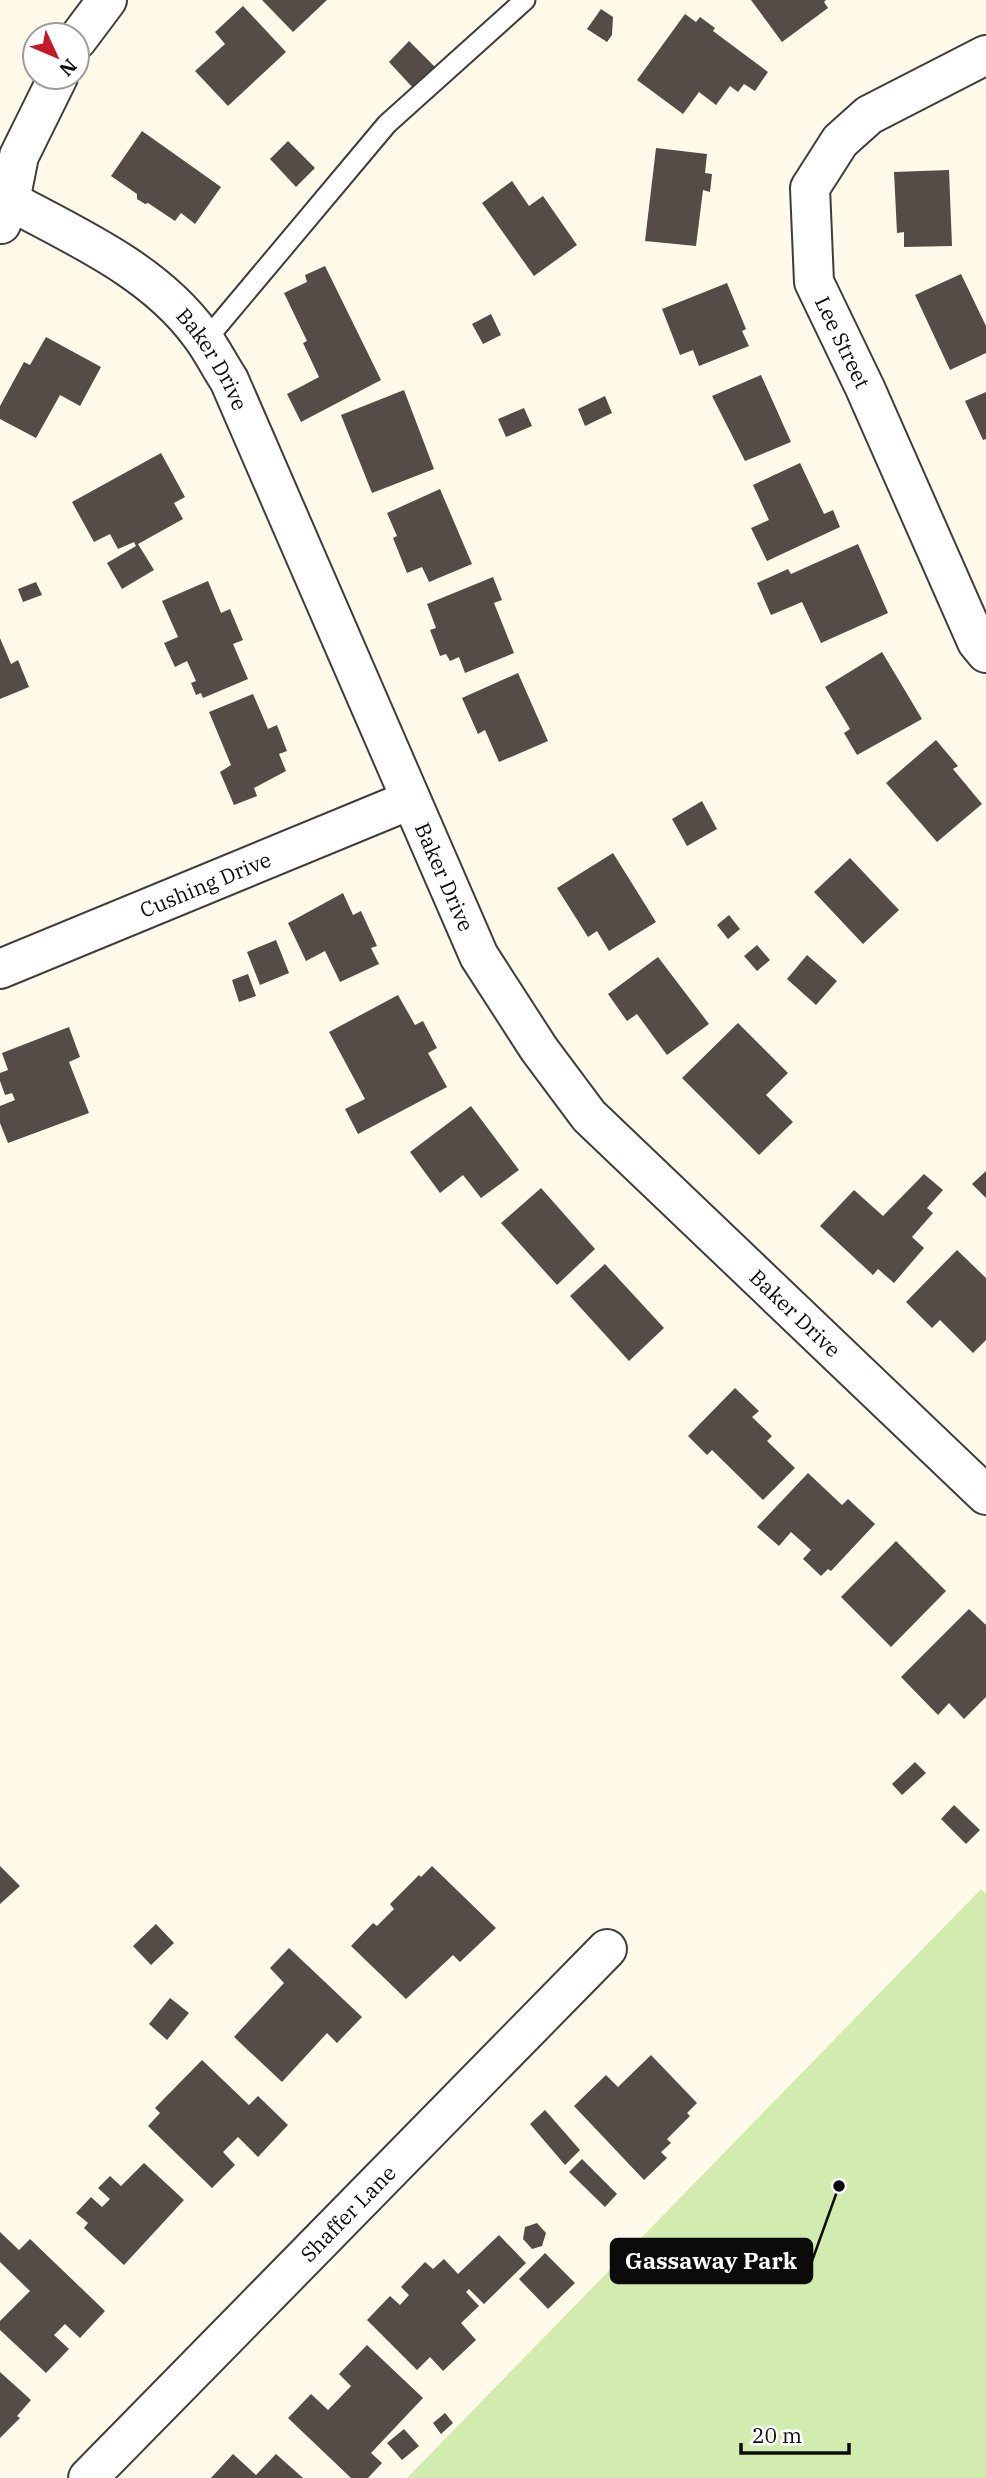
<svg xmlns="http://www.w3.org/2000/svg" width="986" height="2478" font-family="'IBM Plex Serif',serif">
  <rect width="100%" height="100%" fill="#fffae9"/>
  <path fill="#d2ecb0" d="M981,1889L986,1894V2478H407Z"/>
  <path fill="#554b47" d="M262,0H327L293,32Z
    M751,0H826L824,2L828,8L782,42Z
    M243,6L286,52L228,106L195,71L225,44L215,32Z
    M601,9L613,17L612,35L607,42L587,29Z
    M685,14L696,22L700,17L715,28L713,31L768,72L755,91L744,84L738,92L730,86L716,105L699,92L683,114L637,80Z
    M409,41L436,68L414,89L389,62Z
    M142,131L221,187L195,224L181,213L175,221L148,203L145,204L137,199V194L111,176Z
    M288,141L315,168L296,187L270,159Z
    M656,148L707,154L705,173L712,174L710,192L703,190L696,246L645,241Z
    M949,170L952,246L904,247V232L897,233L894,172Z
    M512,181L529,206L543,196L577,245L534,276L482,203Z
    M325,266L381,380L301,422L287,394L319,377L303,343L307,341L284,293L307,282L305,275Z
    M961,274L986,326V353L950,370L915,295Z
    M727,283L746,329L742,331L749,346L699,366L693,350L680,355L662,309Z
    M491,314L501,335L483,344L472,324Z
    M46,337L101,367L80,406L60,395L36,438L0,419V406L24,362L30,365Z
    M761,375L791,442L745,461L712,396Z
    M404,390L434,469L372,493L341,415Z
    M986,392V439L983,440L965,401Z
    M605,396L612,413L585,426L578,409Z
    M524,408L532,426L506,437L498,419Z
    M161,453L185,497L174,503L183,519L138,544L154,570L122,589L107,563L136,546L134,542L118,549L110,534L94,542L72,502Z
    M800,463L824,514L833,510L840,527L767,561L751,528L769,520L753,485Z
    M440,489L472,564L429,582L422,567L407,573L393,538L397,536L387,513Z
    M858,544L888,613L821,643L802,602L771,615L757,583L788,569L791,574Z
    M493,577L502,600L494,603L514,653L465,673L459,657L450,661L446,654L440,656L430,630L436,628L427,604Z
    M208,581L221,613L230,609L243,640L233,644L248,679L203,698L201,693L196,695L191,683L196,681L187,661L175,667L164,643L178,637L162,601Z
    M36,582L42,595L23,602L18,589Z
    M0,638L11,664L18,660L29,687L0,699Z
    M882,652L922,719L857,755L844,733L850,729L825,687Z
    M518,673L548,741L499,762L485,730L478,734L462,698Z
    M253,694L268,729L277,725L287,751L279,754L286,771L254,788L257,796L234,805L220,772L231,765L209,712Z
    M936,740L958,766L953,769L982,804L937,842L886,783Z
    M702,801L717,829L687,846L672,819Z
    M613,853L656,922L609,951L597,931L588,937L557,888Z
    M850,858L899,910L863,944L814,892Z
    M343,893L353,915L361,911L377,946L371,948L379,964L340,982L325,951L306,961L288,923Z
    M729,915L740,929L728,939L717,925Z
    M276,940L289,973L260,985L247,952Z
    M757,945L770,960L757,971L744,956Z
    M807,955L837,981L816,1005L787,979Z
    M658,957L709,1024L667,1055L637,1014L627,1021L608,994Z
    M248,974L256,996L239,1002L232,980Z
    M398,995L415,1025L423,1021L437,1048L428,1053L447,1087L358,1134L345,1109L365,1099L329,1032Z
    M738,1023L788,1073L766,1095L793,1122L759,1155L682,1078Z
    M69,1027L80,1057L69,1062L89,1113L8,1143L0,1123V1106L15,1100L12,1093L5,1095L0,1081V1073L8,1070L2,1053Z
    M471,1106L519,1170L481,1198L463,1175L440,1193L410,1152Z
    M986,1171V1198L972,1184Z
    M924,1174L943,1190L927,1208L933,1213L912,1237L924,1248L894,1283L878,1269L873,1275L820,1226L854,1190L883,1216Z
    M541,1188L595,1249L557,1285L501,1223Z
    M957,1250L986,1278V1340L973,1353L940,1320L932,1328L906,1302Z
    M605,1264L664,1328L629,1361L570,1296Z
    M735,1388L759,1411L752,1417L772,1436L767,1441L795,1468L763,1500L712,1450L707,1455L688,1436Z
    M808,1473L842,1505L848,1499L875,1524L831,1571L828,1569L821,1576L803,1559L811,1550L791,1532L779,1546L757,1527Z
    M896,1541L946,1591L891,1647L841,1597Z
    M969,1609L986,1625V1697L964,1719L949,1703L938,1715L901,1677Z
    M915,1762L926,1773L902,1795L892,1784Z
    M954,1805L980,1830L966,1844L941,1819Z
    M0,1866L20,1886L0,1904Z
    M432,1866L496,1928L460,1962L453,1955L406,1999L351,1946L373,1923L377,1926L394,1909L390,1904L419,1875L421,1877Z
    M156,1924L174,1943L151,1965L133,1946Z
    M289,1948L362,2017L337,2043L327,2033L282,2082L234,2037L284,1983L270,1968Z
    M170,1998L189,2013L167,2040L149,2024Z
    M651,2055L697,2103L687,2113L690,2116L667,2139L671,2143L661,2152L667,2158L644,2180L574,2106L606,2075L618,2087Z
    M202,2060L249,2105L258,2096L288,2125L258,2157L238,2137L223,2152L235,2165L212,2188L148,2126L160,2113L155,2108Z
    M545,2110L580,2150L565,2165L530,2124Z
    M582,2159L617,2194L605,2207L569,2172Z
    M144,2163L184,2200L124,2265L84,2228L88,2223L76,2213L91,2197L102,2207L110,2199L98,2188L110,2176L121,2186Z
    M537,2223L546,2233L542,2246L532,2249L523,2239L525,2227Z
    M0,2232L19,2250L30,2239L105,2311L80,2338L65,2324L54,2335L69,2349L46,2373L0,2330V2321L30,2291L0,2262Z
    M499,2235L526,2263L484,2304L469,2289L466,2292L479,2306L461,2323L476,2340L443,2371L430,2357L417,2370L367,2320L390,2296L400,2305L409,2295L401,2287L425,2262L433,2269L444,2259L458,2274Z
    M545,2253L575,2283L548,2309L519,2279Z
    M367,2345L423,2398L371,2453L382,2463L368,2478H351L288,2418L311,2394L328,2410L351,2386L339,2374Z
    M0,2372L31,2400L17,2416L20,2418L0,2438Z
    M445,2413L453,2423L441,2434L433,2423Z
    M404,2429L419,2446L402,2460L387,2443Z
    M233,2454L256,2475L276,2454L303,2478H211Z"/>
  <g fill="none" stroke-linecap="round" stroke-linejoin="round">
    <defs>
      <path id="lane" d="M205,341L387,124L525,0"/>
      <g id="street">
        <path d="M77,40L107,0"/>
        <path id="s1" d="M986,55L869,115L840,141L810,188L814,282L865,388L977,642L986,653"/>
        <path id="s2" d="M10,201C77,237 154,271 200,334C211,348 219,365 229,380L479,956L539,1049L589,1116L986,1495"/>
        <path d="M1,224L10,201L19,156L58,77"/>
        <path id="s3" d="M0,969L410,800"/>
        <path id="s4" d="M88,2478L607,1949"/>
      </g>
    </defs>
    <use href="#lane" stroke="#3e3e3e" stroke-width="23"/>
    <use href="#street" stroke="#3e3e3e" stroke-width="42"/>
    <use href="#lane" stroke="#fff" stroke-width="19"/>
    <use href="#street" stroke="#fff" stroke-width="38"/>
  </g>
  <g text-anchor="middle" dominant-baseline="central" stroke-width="7" stroke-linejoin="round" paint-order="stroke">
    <g font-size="21" fill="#0b0b0b" stroke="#fff">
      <text stroke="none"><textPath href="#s1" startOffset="387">Lee Street</textPath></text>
      <text stroke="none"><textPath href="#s2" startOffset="262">Baker Drive</textPath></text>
      <text stroke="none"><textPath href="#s2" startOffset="830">Baker Drive</textPath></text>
      <text stroke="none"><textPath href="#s3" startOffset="222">Cushing Drive</textPath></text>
      <text stroke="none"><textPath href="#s2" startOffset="1396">Baker Drive</textPath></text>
      <text stroke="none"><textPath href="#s4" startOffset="371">Shaffer Lane</textPath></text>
    </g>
  </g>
  <path fill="none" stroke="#0b0b0b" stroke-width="2.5" d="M839 2186L812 2261"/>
  <circle fill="#0b0b0b" stroke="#fff" stroke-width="2.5" cx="839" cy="2186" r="7"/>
  <rect fill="#0b0b0b" stroke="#0b0b0b" stroke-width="2.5" x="611" y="2239" width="201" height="44" rx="7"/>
  <g font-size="23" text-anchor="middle" font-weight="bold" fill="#fff">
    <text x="711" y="2269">Gassaway Park</text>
  </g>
  <g transform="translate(56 56) rotate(134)"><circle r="33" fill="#ffffff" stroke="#9d9d9d" stroke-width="2"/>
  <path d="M0-5L12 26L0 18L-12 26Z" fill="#c61828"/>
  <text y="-10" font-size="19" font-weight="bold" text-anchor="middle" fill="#0b0b0b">N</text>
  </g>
  <path d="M741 2443v10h108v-10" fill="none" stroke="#0b0b0b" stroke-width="3.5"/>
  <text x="752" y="2443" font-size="21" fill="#0b0b0b" stroke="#ffffff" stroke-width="5" paint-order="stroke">20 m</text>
</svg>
